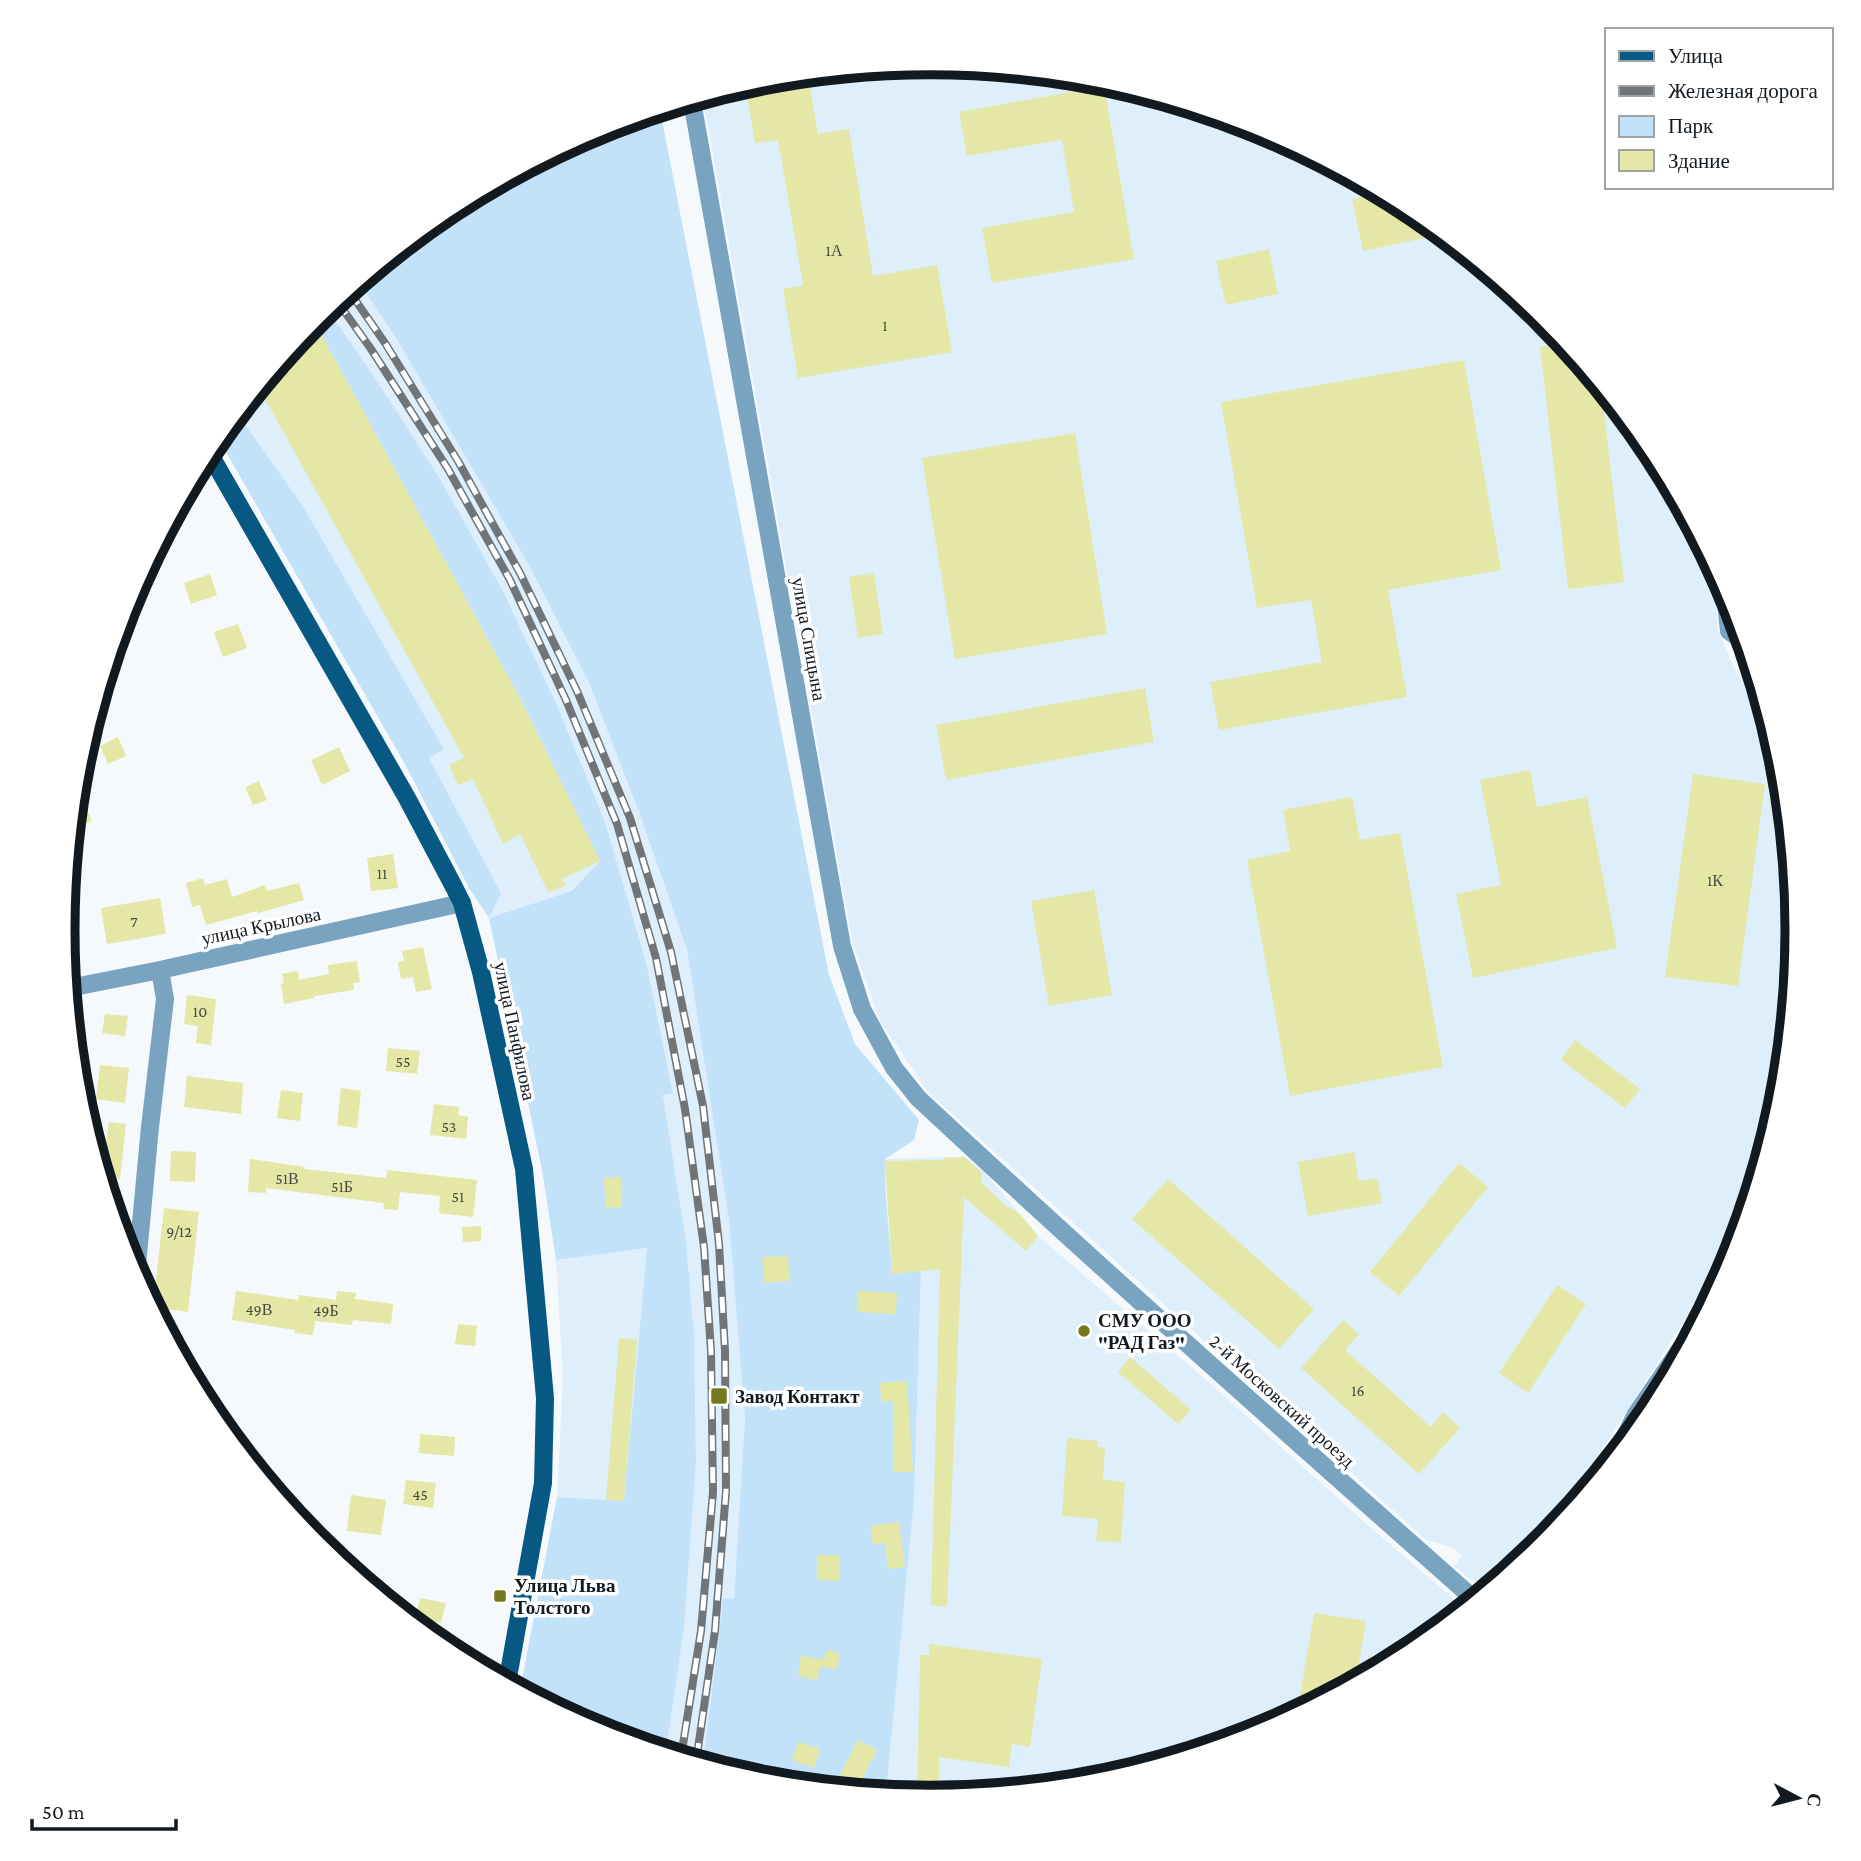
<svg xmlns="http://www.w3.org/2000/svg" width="1861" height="1861" font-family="'Crimson Pro',serif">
  <rect width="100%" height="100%" fill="#f5f9fc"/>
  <path fill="#deeffb" d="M931,63L1100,80L1263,129L1413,209L1544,317L1652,449L1712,562L1718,630L1737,675L1758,684L1781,762L1798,931L1781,1100L1741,1231L1542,1545L1487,1591L1454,1567L1462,1555L1452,1547L1426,1540L928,1092L880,1021L852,941L703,97L762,80Z
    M359,283L396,338L530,567L589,683L639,812L687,950L729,1221L745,1418L734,1598L723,1599L703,1764L666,1752L684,1628L696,1463L694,1334L686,1241L663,1094L673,1092L646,962L605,822L557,705L502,589L439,477L327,309Z
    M313,322L317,327L522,702L600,861L570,891L489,918L462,820L429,758L444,749L304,508L238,414Z
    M964,1157L983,1170L1038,1236L1212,1385L1362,1520L1463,1607L1461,1612L1412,1652L1262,1732L1099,1781L930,1798L886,1794L914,1500L921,1272L893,1274L885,1159Z
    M647,1248L624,1501L557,1497L563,1377L556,1260Z"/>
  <path fill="#c2e2fa" d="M660,110L829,975L855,1044L919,1120L914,1140L885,1159L886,1196L892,1274L921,1271L914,1500L886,1794L761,1781L703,1764L723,1599L734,1598L745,1418L729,1221L687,950L639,812L589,683L530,567L396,338L359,283L449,209L599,129Z
    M327,309L371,372L439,477L502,589L557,705L605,822L646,962L673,1093L663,1095L686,1241L694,1334L696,1463L684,1628L666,1752L598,1732L520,1690L557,1497L624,1501L647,1248L556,1260L542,1170L489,918L469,888L406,766L218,438L238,414L304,508L444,749L429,758L501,893L489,918L571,891L600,861L522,702L317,327L313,322Z"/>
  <path fill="#e4e7a6" d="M808,75L818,134L849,129L873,276L937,265L952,352L798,378L783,289L803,285L778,140L755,143L745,84L762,80Z
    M1104,86L1134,259L992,283L982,228L1074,212L1062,140L967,156L959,112Z
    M1381,193L1413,209L1443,234L1363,251L1352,199Z
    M1269,249L1278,294L1226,305L1216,261Z
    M314,321L522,702L600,861L562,879L566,886L548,892L520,834L503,844L473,779L458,785L449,765L464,758L259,388Z
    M1566,344L1601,387L1624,582L1568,589L1540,347Z
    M1464,360L1501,570L1388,590L1407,697L1219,730L1210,682L1322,662L1311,600L1257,608L1221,402Z
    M1075,433L1107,634L955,659L922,458Z
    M874,573L883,634L858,638L849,577Z
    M210,574L217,595L191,604L184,583Z
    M238,624L247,648L223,657L214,632Z
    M1145,688L1154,742L946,780L936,725Z
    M118,737L126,756L108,764L100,746Z
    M339,747L350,771L322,785L311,760Z
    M1530,770L1537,807L1587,797L1617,948L1473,978L1456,894L1501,885L1480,780Z
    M1693,774L1765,784L1738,986L1665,977Z
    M259,781L267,800L253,805L245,787Z
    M77,787L92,821L73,829Z
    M1352,797L1360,840L1400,833L1443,1067L1290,1096L1247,860L1290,851L1283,810Z
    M393,854L398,888L371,891L367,858Z
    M203,878L205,885L227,879L232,897L265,885L267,891L299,883L304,900L258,913L257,911L206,925L200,905L192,907L186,883Z
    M1094,890L1112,995L1049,1006L1031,901Z
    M160,898L166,934L107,944L101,908Z
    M423,947L432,989L416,992L413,977L401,979L398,962L404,961L402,951Z
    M357,961L360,982L353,983L354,990L314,996V998L284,1004L281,984L284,983L282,974L298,971L299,980L329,974L328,965Z
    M187,995L216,999L211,1045L196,1043L198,1026L184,1024Z
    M105,1014L128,1016L125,1036L102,1033Z
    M1575,1040L1640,1089L1625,1108L1561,1060Z
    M388,1048L420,1051L417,1074L386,1071Z
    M100,1065L129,1068L125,1103L96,1099Z
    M187,1076L243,1083L241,1114L184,1107Z
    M341,1088L361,1091L357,1128L337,1125Z
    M281,1090L303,1093L300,1121L277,1118Z
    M434,1104L459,1107L458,1115L468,1117L466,1139L430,1135Z
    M109,1122L126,1124L120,1179L103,1178L93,1143L106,1144Z
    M171,1151L196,1152L195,1182L170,1181Z
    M1354,1152L1359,1181L1377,1178L1382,1203L1308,1216L1298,1162Z
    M964,1157L982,1173L981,1182L1005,1205L1020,1214L1038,1236L1026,1251L964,1197L947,1607L931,1605L940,1269L892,1274L885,1161L943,1160V1158Z
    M250,1159L305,1167L304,1169L386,1178L387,1170L477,1180L473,1217L439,1213L440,1196L400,1192L398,1210L383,1209L384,1203L266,1188V1193L248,1192Z
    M1459,1163L1488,1187L1399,1296L1370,1272Z
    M621,1177L622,1207L606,1208L604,1178Z
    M1168,1179L1314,1309L1279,1349L1132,1219Z
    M164,1208L199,1212L188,1312L153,1307Z
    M481,1226V1241L463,1242L462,1227Z
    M788,1256L790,1281L764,1283L762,1257Z
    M1557,1285L1586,1304L1528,1393L1499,1373Z
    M236,1291L298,1300L299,1295L336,1300L337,1291L356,1293L355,1299L393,1304L391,1324L353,1320L352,1325L315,1321L313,1335L295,1333V1330L232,1320Z
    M858,1291L897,1293L896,1314L857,1312Z
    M1343,1320L1359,1334L1345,1350L1431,1427L1443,1412L1460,1428L1419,1474L1301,1368Z
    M458,1324L477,1326L475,1346L455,1344Z
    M619,1338L637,1340L624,1501L606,1500Z
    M1130,1357L1191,1410L1178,1424L1118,1372Z
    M907,1381L913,1472H893V1401L881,1402L880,1383Z
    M420,1434L455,1437L454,1456L419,1453Z
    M1067,1438L1098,1441L1097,1447L1105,1448L1103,1480L1125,1482L1121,1542L1096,1541L1098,1519L1062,1516Z
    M406,1480L436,1483L433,1508L403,1504Z
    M351,1495L386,1500L381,1535L347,1531Z
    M899,1522L905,1567L888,1569L885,1543L873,1545L870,1526Z
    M817,1555H840L839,1581L817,1580Z
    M420,1598L446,1603L441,1623L416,1617Z
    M1314,1613L1366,1621L1356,1682L1297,1713Z
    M929,1644L1042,1659L1030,1747L1012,1744L1009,1767L939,1757V1797L930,1798L917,1797L920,1655H929Z
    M829,1650L840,1654L837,1669L820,1667L817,1680L798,1676L801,1655L821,1660Z
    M858,1740L877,1750L856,1791L836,1789L838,1784L836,1783Z
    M798,1742L820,1749L814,1768L792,1760Z"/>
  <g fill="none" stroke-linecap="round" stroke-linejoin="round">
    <path stroke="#78a3c1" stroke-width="18" d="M692,101L842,946L862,1009L894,1068L918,1098C1101,1269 1288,1434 1475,1600
      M1724,585L1729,631L1745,642
      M69,988L160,970L462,903
      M136,1276L150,1127L165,999L160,970
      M1615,1457L1636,1414L1707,1310"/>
    <path stroke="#075883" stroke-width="18" d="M208,451L407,798L454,887L462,903L481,972L524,1169L545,1398L543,1483L507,1683"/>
    <defs>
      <path id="rail" d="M349,291L385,343L458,461L520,573L577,691L630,818L671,952L703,1106L719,1244L725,1351L726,1491L715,1631L696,1762
        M337,301L371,349L448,469L510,580L566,700L617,824L656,958L685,1109L704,1247L711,1351L713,1492L701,1631L681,1757"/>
    </defs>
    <use href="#rail" stroke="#70757a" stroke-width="8"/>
    <use href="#rail" stroke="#fff" stroke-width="5" stroke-dasharray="16" stroke-linecap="butt"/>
  </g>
  <g fill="#76771e" stroke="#fff" stroke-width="2.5">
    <circle cx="1084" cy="1331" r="7"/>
    <rect x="710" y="1387" width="18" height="18" rx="3.5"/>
    <rect x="493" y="1589" width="14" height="14" rx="3.5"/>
  </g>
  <g text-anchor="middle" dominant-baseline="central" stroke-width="7" stroke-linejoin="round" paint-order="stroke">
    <g font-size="16" fill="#464c41">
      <text x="834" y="250">1А</text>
      <text x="885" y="325">1</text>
      <text x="382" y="873">11</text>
      <text x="1715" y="880">1К</text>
      <text x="134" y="921">7</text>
      <text x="200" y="1011">10</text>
      <text x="403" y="1061">55</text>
      <text x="449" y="1126">53</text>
      <text x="287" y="1178">51В</text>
      <text x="342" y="1186">51Б</text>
      <text x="458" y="1196">51</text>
      <text x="179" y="1231">9/12</text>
      <text x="259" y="1309">49В</text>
      <text x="326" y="1310">49Б</text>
      <text x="1358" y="1390">16</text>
      <text x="420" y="1494">45</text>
    </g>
    <g font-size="19" fill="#12191f" stroke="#fff">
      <text transform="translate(809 639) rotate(80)">улица Спицына</text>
      <text transform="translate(261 926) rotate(-12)">улица Крылова</text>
      <text transform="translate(515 1031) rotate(78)">улица Панфилова</text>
      <text transform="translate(1282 1401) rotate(42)">2-й Московский проезд</text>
    </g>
    <g font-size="19" font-weight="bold" fill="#12191f" stroke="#fff" text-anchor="start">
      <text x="1098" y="1320">СМУ ООО<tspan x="1098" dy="22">"РАД Газ"</tspan></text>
      <text x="735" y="1396">Завод Контакт</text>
      <text x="514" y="1585">Улица Льва<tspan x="514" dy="22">Толстого</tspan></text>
    </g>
  </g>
  <path d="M0 0H1861V1861H0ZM75 930a855 855 0 1 1 1710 0a855 855 0 1 1-1710 0Z" fill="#fff" fill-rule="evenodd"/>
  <path fill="none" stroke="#12191f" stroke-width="9" d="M75 930a855 855 0 1 1 1710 0a855 855 0 1 1-1710 0Z"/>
  <rect x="1605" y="28" width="228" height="161" fill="#ffffff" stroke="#a0a3a5" stroke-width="2"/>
  <rect x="1619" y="51" width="35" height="10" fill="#075883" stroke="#a0a3a5" stroke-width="2"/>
  <text x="1668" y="63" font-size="21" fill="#12191f">Улица</text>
  <rect x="1619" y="86" width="35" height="10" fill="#70757a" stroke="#a0a3a5" stroke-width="2"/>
  <text x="1668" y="98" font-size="21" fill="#12191f">Железная дорога</text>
  <rect x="1619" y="116" width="35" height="21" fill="#c2e2fa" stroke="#a0a3a5" stroke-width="2"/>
  <text x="1668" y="133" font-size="21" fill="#12191f">Парк</text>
  <rect x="1619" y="150" width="35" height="21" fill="#e4e7a6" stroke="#a0a3a5" stroke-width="2"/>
  <text x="1668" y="168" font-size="21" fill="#12191f">Здание</text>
  <g transform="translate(1798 1798) rotate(97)" stroke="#ffffff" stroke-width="5" paint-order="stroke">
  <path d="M0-5L12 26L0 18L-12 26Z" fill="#12191f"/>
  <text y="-10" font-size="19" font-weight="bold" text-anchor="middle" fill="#12191f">С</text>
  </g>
  <path d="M32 1819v10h144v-10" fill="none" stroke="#12191f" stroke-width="3.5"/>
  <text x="42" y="1819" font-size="21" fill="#12191f" stroke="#ffffff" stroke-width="5" paint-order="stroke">50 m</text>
</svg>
